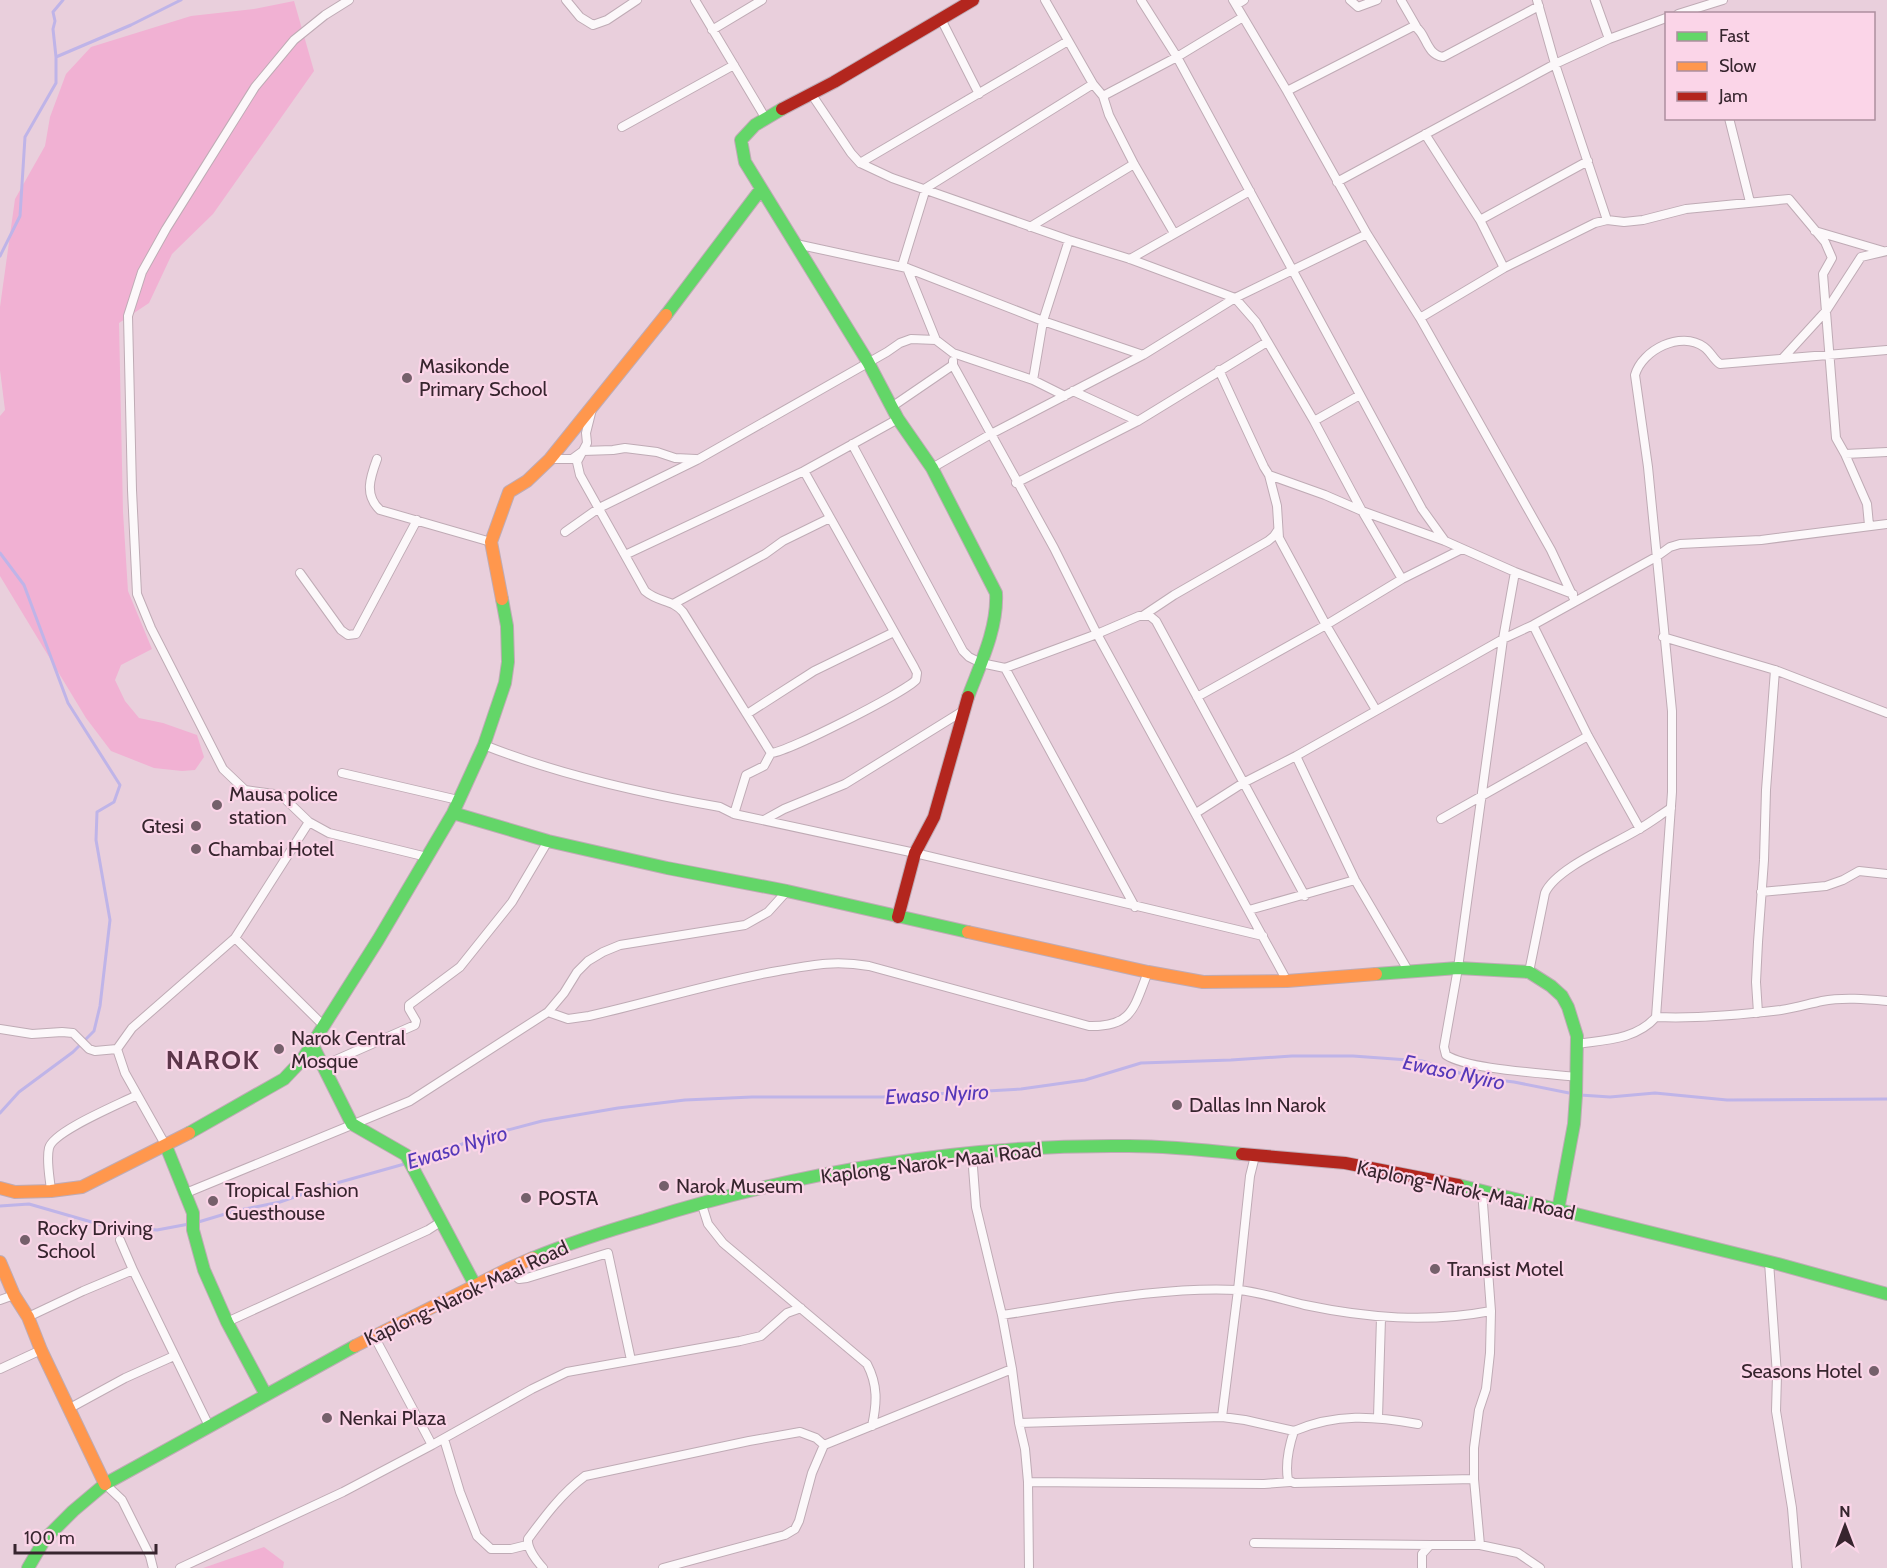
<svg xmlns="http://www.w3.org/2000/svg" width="1887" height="1568" font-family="Cabin,sans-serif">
  <rect width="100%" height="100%" fill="#e9cfdc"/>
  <path fill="#f1b1d3" d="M294,1L314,71L213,214L172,254L149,303L119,323L123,512L128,591L152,649L121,665L115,680L125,701L139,718L163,723L197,735L204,757L195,770L182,771L154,768L111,751L86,718L0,576V416L5,410L0,370V307L15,199L45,146L50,117L66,74L91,47L191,16L254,9Z
    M264,1547L284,1562L283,1568H203Z"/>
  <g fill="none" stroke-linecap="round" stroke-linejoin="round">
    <path stroke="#bfb4e8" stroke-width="3" d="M56,57L131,25L181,0
      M0,256L20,216L25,137L56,83V57L53,29L55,21L53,12L63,0
      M0,553L24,585L68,703L120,785L114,802L97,812L96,840L110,920L100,1006L94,1031L73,1052L19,1092L0,1113
      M1580,1095L1610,1097L1655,1093L1727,1100L1887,1099
      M414,1161L485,1136L542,1121L618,1108L685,1100L752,1097H882L1021,1089L1085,1080L1141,1063L1231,1060L1292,1056H1353L1422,1061L1472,1077L1514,1082L1574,1094
      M0,1206L29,1204L102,1225L157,1230L189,1224
      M195,1223L235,1211L280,1202L326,1186L408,1163"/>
    <defs>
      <path id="street" d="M566,0L580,17L593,25L607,20L637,0
        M695,0L766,119
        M1045,0L1093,84
        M1141,0L1177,57L1422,509L1445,541
        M1233,0L1287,91L1367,234L1420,318L1551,550L1575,601
        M1350,0L1358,7L1377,0
        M1401,0L1416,26
        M1537,0L1555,64L1607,220
        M1595,0L1609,39
        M1678,14L1723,0
        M941,19L979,94
        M712,30L762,0
        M1287,91L1414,26C1427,33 1425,54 1443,57L1539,6
        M812,95L851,153L860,163L892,178L1069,240L1130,259L1235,298L1256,322L1314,421L1362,511L1402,579
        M1103,96L1109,115L1134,164L1174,233
        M1729,118L1750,202
        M622,127L734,65
        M1425,134L1480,220L1504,268
        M860,163L1068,41
        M1337,182L1555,64L1609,39L1666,18
        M1480,220L1588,161
        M1030,227L1134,164
        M1815,231L1883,251
        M796,244L907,268L1043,321L1143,355
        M1130,259L1250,191
        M902,266L926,188L1093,84L1103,96L1177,57L1243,17L1236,5L1244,0
        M907,268L936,340
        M1420,318L1504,268L1595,223L1607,220L1624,222L1643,220L1686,209L1789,199L1825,242L1832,258L1823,274L1836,438L1845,454L1887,452
        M1783,358L1826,311L1861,257L1887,251
        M953,365L1054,548L1097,634L1287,981
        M1219,370L1264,467L1269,475L1325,495L1362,511L1445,541L1515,572L1573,594
        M1033,380L1043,321L1069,240
        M1073,391L1138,421
        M893,406L953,365V361
        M592,409L586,433L587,443L577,462L580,475L645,591C659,603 672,599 683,612L771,753C786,753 905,692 916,680L917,673L914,667L804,471L898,419
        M1314,421L1360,395
        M852,444L963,651L969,657L981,663L1005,668L1097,634L1139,616H1150L1156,621L1305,896
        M1845,454L1867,504L1869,525
        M377,459C370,478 364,495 380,510L491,542
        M550,459H572L583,451L613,450L625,448L657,452L675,458L696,459
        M932,468L991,434L1143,355L1235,298L1367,234
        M1269,475L1277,506L1279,538L1326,625L1376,710
        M1016,483L1138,421L1267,342
        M565,532L599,508L697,460L887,352L900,343L911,339L936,340L953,353L1033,380L1065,396
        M625,555L804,471
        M1515,572L1503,639L1458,968L1444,1047L1446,1055C1469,1070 1546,1073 1576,1077
        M300,573L341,630L348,635L356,634L417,520
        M675,603L765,554L783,541L830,518
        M1144,615L1174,595L1268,541L1274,536L1278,530
        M1533,625L1588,736L1640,829
        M1663,637L1775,670L1887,713
        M1005,668L1135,907
        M1197,697L1326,625L1402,579L1462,549
        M747,714L814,671L894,632
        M484,745C559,775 640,793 720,807L734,814
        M771,753L764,766L746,775L734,814L915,853L1263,936
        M1296,756L1355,880L1409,972
        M342,773L458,800
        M1196,813L1243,783L1296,756L1503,639L1533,625L1656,557L1670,547L1680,544L1761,540L1887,524
        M1441,819L1588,736
        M764,820L784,809L845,784L963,711
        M309,822L283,797L274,794L245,790L223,769L151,628L137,594L132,490L128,316L142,272L166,229L255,87L294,40L325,15L349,0
        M1761,892L1826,886L1843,880L1859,871L1887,874
        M1249,910L1355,880
        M1529,972L1545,893C1556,868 1615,844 1639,829C1650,823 1660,815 1671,808
        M548,1012L568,1019L589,1016C652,1002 714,982 778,971C812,965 834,960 869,966L1089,1026C1133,1027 1134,1007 1148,972
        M1758,1013L1756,982L1758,942L1764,860L1766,790L1775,670
        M1656,1017C1698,1019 1739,1015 1781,1010C1795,1008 1808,1004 1822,1001C1843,997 1866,999 1887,1001
        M324,1026L235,938L309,822L329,833L427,857
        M0,1029L32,1034L62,1032L73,1033L89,1049L95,1051L117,1049
        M1577,1044C1604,1040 1636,1040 1656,1017L1672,792V711L1648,467L1635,375C1642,350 1681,330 1704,347C1711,352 1713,359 1720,364L1887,350
        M322,1066L415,1025L416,1021L409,1009V1005L460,967L512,902L548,841
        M166,1146L125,1073L117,1049L132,1028L235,938
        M972,1154L976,1207L1002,1315L1012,1369L1019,1423L1025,1449L1028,1482L1029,1568
        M51,1191C50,1178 46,1161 49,1148C53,1131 120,1104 137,1095
        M186,1193L410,1101L548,1012L564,993L577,972L588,961L603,952L620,945L745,925L768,912L787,891
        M701,1202L708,1224L723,1243L867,1364C878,1385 877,1403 872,1426
        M120,1240L133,1270
        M1769,1262L1777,1375L1776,1411L1792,1508L1797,1568
        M508,1269L519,1279L527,1278L608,1253L631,1360
        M0,1300L14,1295
        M1002,1315C1077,1304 1163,1286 1238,1290C1261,1292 1283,1300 1305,1305C1367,1318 1428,1323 1491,1311
        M28,1317L83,1291L133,1270L209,1426
        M227,1322L428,1230L442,1221
        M374,1336L432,1445L532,1389L567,1372L740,1341L761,1336L787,1313L801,1308
        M0,1369L41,1350
        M70,1408L125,1378L174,1356
        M1222,1417L1245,1420L1294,1431C1289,1446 1285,1463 1288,1480L1294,1483L1474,1479
        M1378,1417L1381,1318
        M1019,1423L1222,1417L1238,1290L1250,1176L1255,1156
        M1294,1431C1336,1413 1374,1416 1418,1424
        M444,1439L460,1492L477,1536L491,1549H511L527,1545
        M1028,1482L1264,1484L1290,1482
        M105,1484L122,1500L150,1556L153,1568
        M1254,1543L1430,1545
        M1480,1545L1474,1479V1448L1479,1410L1486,1389L1490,1353L1491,1311L1482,1190
        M180,1568L343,1492L432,1445
        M543,1568C536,1560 527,1549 528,1539C545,1516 562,1493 585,1476L749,1441L800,1432L816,1438L824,1445L1012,1369
        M663,1568L785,1535L795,1529L799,1521L812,1473L824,1445
        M1422,1568V1554L1430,1545H1480L1518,1553L1540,1568"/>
      <path id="fast" d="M782,109L755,125L741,140L745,162L868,362L898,419L932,468L996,593C998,628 980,665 968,697
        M666,315L761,189
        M453,813L548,841L667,868L787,891L968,932
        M1376,974L1458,968L1529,972L1551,986L1562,996L1568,1007L1577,1036L1576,1095L1574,1124L1558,1210
        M312,1044L352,1124L406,1155L475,1285
        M189,1133L284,1079L302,1060L378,940L453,813L484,745L505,683L508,662L507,626L502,599
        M166,1146L193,1213V1230L204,1270L227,1322L266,1395
        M1458,1185L1778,1264L1887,1294
        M533,1258C570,1243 607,1231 645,1220C800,1171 966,1144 1129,1146C1167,1146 1205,1150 1242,1154
        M28,1568L45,1539L73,1511L105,1484L355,1346"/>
      <path id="slow" d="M502,599L491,542L509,492L527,481L550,459L666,315
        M968,932L1148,972L1203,982L1287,981L1376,974
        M0,1188L15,1192L51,1191L82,1187L189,1133
        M0,1262L14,1295L28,1317L41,1350L105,1484
        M355,1346L508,1269L533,1258"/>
      <path id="jam" d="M782,109L834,82L973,0
        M898,917L915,853L934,817L968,697
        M1242,1154L1345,1163L1458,1185"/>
    </defs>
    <use href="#street" stroke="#bfabb5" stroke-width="10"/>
    <use href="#fast" stroke="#bfabb5" stroke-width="14"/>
    <use href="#slow" stroke="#bfabb5" stroke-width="14"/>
    <use href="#jam" stroke="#bfabb5" stroke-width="14"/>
    <use href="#street" stroke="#fcf8fa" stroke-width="8"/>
    <use href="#fast" stroke="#63d668" stroke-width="12"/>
    <use href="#slow" stroke="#ff974d" stroke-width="12"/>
    <use href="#jam" stroke="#b3261e" stroke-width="12"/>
  </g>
  <g fill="#75606b" stroke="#fbd5e8" stroke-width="2">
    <circle cx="407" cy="378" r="6"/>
    <circle cx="217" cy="805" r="6"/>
    <circle cx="196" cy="826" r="6"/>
    <circle cx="196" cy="849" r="6"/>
    <circle cx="279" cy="1049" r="6"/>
    <circle cx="1177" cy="1105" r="6"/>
    <circle cx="664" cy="1186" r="6"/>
    <circle cx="526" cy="1198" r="6"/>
    <circle cx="213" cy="1201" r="6"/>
    <circle cx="25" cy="1240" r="6"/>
    <circle cx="1435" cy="1269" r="6"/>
    <circle cx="1874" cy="1371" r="6"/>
    <circle cx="327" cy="1418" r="6"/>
  </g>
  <g text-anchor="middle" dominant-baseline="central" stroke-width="4.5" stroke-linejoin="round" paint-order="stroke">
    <g font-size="20" fill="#37252e" stroke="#fbd5e8" text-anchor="start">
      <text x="419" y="366">Masikonde<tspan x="419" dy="23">Primary School</tspan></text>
      <text x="229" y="794">Mausa police<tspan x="229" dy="23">station</tspan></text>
      <text x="184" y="826" text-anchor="end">Gtesi</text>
      <text x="208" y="849">Chambai Hotel</text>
      <text x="291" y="1038">Narok Central<tspan x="291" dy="23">Mosque</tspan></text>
      <text x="1189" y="1105">Dallas Inn Narok</text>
      <text x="676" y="1186">Narok Museum</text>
      <text x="225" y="1190">Tropical Fashion<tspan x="225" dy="23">Guesthouse</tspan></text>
      <text x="538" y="1198">POSTA</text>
      <text x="37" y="1228">Rocky Driving<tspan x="37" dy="23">School</tspan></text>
      <text x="1447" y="1269">Transist Motel</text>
      <text x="1862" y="1371" text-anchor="end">Seasons Hotel</text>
      <text x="339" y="1418">Nenkai Plaza</text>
    </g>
    <g font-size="20" fill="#37252e" stroke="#fbd5e8">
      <text transform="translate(931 1163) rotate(-7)">Kaplong-Narok-Maai Road</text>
      <text transform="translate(1466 1190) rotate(12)">Kaplong-Narok-Maai Road</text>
      <text transform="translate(466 1293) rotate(-25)">Kaplong-Narok-Maai Road</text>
    </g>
    <g font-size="21" font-style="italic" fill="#5538b9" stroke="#fbd5e8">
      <text transform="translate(1454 1072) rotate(12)">Ewaso Nyiro</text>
      <text transform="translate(937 1094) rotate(-3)">Ewaso Nyiro</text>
      <text transform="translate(457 1147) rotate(-17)">Ewaso Nyiro</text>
    </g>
    <g font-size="26" font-weight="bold" letter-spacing="1.5" fill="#5c364a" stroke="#fbd5e8">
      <text x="213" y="1060">NAROK</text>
    </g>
  </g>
  <rect x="1665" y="12" width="210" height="108" fill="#fbd5e8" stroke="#ad8f9e" stroke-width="1.5"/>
  <rect x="1677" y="32" width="30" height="9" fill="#63d668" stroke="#ad8f9e" stroke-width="1.5"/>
  <text x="1719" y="42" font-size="18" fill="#37252e">Fast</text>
  <rect x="1677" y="62" width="30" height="9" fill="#ff974d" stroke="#ad8f9e" stroke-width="1.5"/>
  <text x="1719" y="72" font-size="18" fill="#37252e">Slow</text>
  <rect x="1677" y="92" width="30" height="9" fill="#b3261e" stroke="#ad8f9e" stroke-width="1.5"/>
  <text x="1719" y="102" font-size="18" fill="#37252e">Jam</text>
  <g transform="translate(1845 1526)" stroke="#fbd5e8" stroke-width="4.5" paint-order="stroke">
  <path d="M0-4.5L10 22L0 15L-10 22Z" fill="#37252e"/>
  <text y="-9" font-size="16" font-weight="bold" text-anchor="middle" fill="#37252e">N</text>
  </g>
  <path d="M15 1544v9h141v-9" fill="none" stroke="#37252e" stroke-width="3"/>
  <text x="24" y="1544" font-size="18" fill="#37252e" stroke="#fbd5e8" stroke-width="4.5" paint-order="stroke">100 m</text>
</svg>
